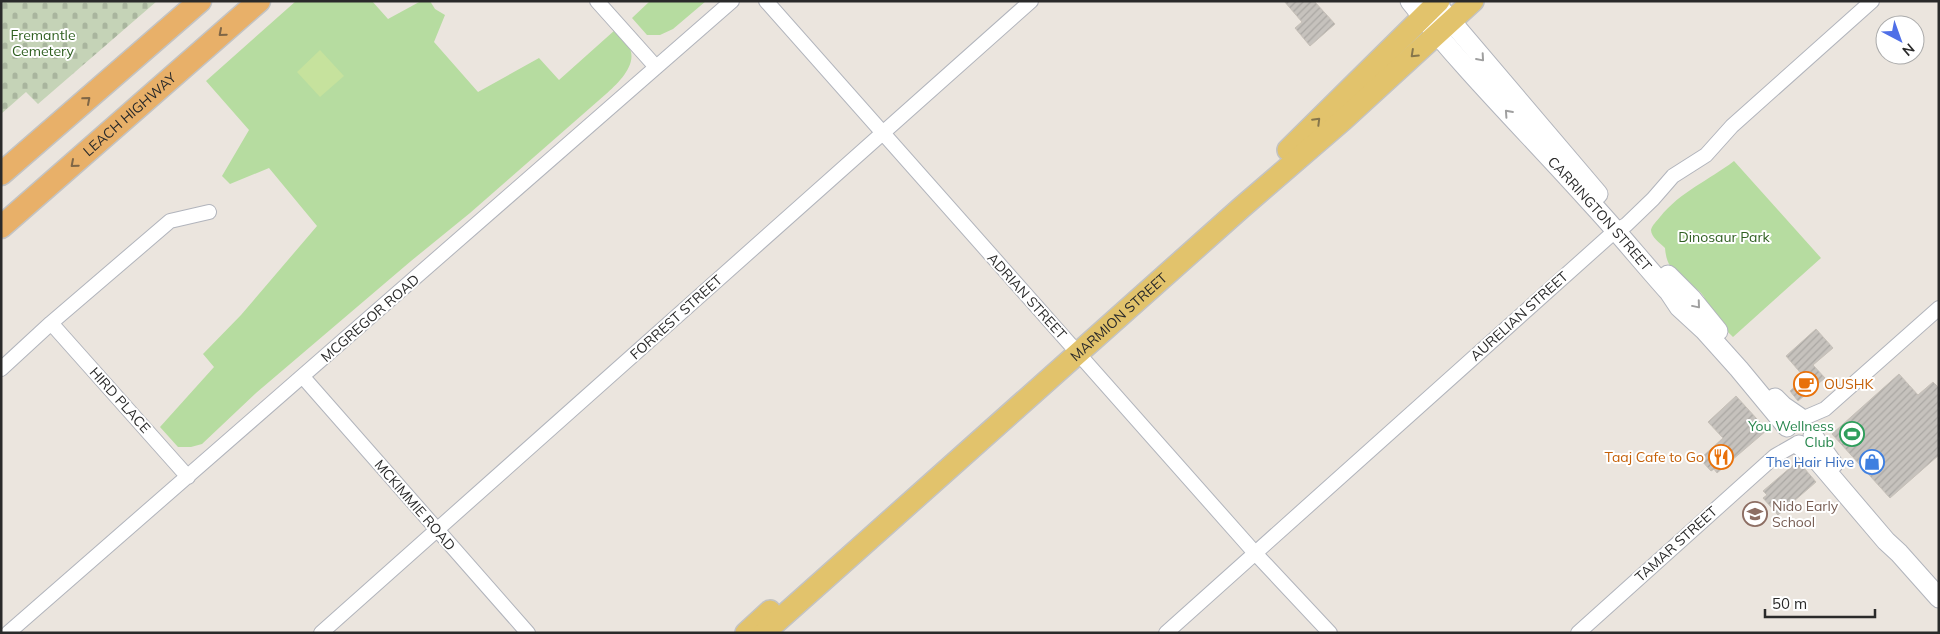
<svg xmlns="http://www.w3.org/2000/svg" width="1940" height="634" font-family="Mulish,sans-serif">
  <defs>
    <pattern id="cemetery-stones" width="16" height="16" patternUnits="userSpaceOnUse" patternTransform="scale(1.25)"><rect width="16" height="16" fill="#c5d3b7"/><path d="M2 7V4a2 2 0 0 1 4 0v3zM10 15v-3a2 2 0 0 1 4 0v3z" fill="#a9b59e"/></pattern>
    <pattern id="building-hatch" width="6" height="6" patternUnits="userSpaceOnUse" patternTransform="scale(1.25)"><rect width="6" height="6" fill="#c6c2bd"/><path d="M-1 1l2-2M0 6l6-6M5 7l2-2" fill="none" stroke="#aaa7a3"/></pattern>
  </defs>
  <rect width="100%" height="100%" fill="#ebe5de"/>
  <path fill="url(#cemetery-stones)" d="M1,1H157L38,104L26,92L1,114Z"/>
  <path fill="#b6dca0" d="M296,1H372L388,19L421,1H430L435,9L445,15L434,42L478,92L539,58L559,80L615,30C619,34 625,39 628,45C640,63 618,83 606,94L470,213L411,261L256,393L202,444L191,447H178L160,427L214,367L203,354L241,315L317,226L269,168L230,184L222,176L249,130L206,81Z
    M650,1H706L673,29L660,35H647L632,18Z
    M1734,161L1821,258L1733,337C1726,330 1718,323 1712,314C1707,307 1707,298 1699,291C1682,276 1667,274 1665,248C1660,243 1651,237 1651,230C1652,225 1657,221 1660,217C1681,191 1708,181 1734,161Z"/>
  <path fill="#c6e29d" d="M320,50L344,76L320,97L297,72Z"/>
  <path fill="url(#building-hatch)" stroke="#c6c0b8" d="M1284,1H1314L1335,24L1310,46L1295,28L1302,22Z
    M1816,329L1833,348L1813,365L1825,378L1798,401L1790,391L1805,378L1786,356Z
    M1899,374L1918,395L1933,382L1939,388V455L1890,498L1832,434Z
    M1736,396L1767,430L1717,473L1714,469L1711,471L1700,459L1723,438L1708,422Z
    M1798,461L1816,482L1778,515L1763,498L1767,495L1763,491Z"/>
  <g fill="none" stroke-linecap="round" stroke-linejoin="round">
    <defs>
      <path id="minor" d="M597,1L656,67
        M766,1L1255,553L1330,633
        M51,323L188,477
        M1,369L51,323L170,221L209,212
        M303,377L528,633
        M1804,418L1825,409L1939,308
        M8,633L732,1
        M321,633L1031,1
        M1166,633L1615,231L1626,225L1653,199L1673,176L1706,155L1732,126L1872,1
        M1578,633L1775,456L1796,444"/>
      <g id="secondary">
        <path id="s1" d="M1410,1C1466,72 1531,136 1591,203C1618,232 1643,263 1669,292L1679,307L1704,330L1739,369L1787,427"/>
        <path d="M1434,1L1598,194"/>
        <path d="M1668,275L1692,299L1718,331"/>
        <path d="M1775,398L1783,406L1799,417"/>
        <path d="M1813,436L1833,464"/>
        <path d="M1799,445L1817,460L1886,541L1899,553L1939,598"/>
      </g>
      <g id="primary">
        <path d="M1288,150L1439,1"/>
        <path d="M746,633L770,611"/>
        <path id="s2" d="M764,633L1241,208L1343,120L1473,1"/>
      </g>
      <g id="trunk">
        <path d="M1,174L200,1"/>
        <path id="s3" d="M1,227L259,1"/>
      </g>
    </defs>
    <use href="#minor" stroke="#b1b4bc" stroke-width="16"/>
    <use href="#secondary" stroke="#b1b4bc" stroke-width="21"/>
    <use href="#primary" stroke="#c3c3c3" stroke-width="24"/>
    <use href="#trunk" stroke="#c3c3c3" stroke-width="25"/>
    <use href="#minor" stroke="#fff" stroke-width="14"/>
    <use href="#secondary" stroke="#fff" stroke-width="19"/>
    <use href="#primary" stroke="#e2c36c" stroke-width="21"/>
    <use href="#trunk" stroke="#e8b069" stroke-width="22"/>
  </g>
  <defs><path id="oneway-chevron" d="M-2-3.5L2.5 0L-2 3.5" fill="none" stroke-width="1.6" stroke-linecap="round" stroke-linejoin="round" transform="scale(1.25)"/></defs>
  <g stroke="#7f6646">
    <use href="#oneway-chevron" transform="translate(222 33) rotate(139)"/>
    <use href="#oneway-chevron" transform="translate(87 100) rotate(-41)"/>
    <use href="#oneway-chevron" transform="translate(74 164) rotate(139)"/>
  </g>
  <g stroke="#86764b">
    <use href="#oneway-chevron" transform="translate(1414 54) rotate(137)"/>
    <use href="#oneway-chevron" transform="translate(1317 121) rotate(-45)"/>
  </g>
  <g stroke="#9f9f9f">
    <use href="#oneway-chevron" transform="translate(1481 58) rotate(49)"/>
    <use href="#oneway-chevron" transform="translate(1508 113) rotate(-132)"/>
    <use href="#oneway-chevron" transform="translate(1697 305) rotate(50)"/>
  </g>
  <defs>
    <symbol id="cafe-ring" viewBox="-11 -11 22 22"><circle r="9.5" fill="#fff" stroke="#e8710a" stroke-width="1.5"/><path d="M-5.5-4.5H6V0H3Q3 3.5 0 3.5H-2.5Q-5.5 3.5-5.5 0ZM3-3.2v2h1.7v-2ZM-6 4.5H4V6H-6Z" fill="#e8710a"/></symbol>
    <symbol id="stadium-ring" viewBox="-11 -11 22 22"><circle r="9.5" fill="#fff" stroke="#2e9e5b" stroke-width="1.5"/><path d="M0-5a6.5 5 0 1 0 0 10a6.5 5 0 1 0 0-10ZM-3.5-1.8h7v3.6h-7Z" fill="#2e9e5b"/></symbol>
    <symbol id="restaurant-ring" viewBox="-11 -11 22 22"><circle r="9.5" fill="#fff" stroke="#e8710a" stroke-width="1.5"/><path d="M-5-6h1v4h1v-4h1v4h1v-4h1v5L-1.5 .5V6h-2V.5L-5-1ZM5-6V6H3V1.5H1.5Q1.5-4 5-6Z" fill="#e8710a"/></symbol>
    <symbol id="shop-ring" viewBox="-11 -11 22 22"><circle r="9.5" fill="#fff" stroke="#3f7fe0" stroke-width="1.5"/><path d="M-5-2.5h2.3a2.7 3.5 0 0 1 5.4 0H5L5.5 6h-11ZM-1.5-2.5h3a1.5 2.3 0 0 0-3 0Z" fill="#3f7fe0"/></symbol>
    <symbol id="school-ring" viewBox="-11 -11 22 22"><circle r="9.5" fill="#fff" stroke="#8d6e63" stroke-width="1.5"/><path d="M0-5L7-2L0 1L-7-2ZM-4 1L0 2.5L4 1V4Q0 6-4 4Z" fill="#8d6e63"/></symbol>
  </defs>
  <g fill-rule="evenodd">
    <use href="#cafe-ring" x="1792" y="370" width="28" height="28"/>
    <use href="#stadium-ring" x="1838" y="420" width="28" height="28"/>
    <use href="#restaurant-ring" x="1707" y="443" width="28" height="28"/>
    <use href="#shop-ring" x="1858" y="448" width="28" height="28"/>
    <use href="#school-ring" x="1741" y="500" width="28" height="28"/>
  </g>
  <g text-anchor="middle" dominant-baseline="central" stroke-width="4" stroke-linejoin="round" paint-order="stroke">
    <g font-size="14" fill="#306022" stroke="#fff">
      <text x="43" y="35">Fremantle<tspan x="43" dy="16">Cemetery</tspan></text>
      <text x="1724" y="237">Dinosaur Park</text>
    </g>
    <g font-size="14" fill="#2a2a2a" stroke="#fff">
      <text stroke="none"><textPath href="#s3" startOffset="171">LEACH HIGHWAY</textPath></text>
      <text stroke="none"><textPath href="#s1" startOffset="285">CARRINGTON STREET</textPath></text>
      <text transform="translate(1027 296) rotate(48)">ADRIAN STREET</text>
      <text transform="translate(1519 316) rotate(-42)">AURELIAN STREET</text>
      <text transform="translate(676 317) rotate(-42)">FORREST STREET</text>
      <text stroke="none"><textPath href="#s2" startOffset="475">MARMION STREET</textPath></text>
      <text transform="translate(370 318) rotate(-41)">MCGREGOR ROAD</text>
      <text transform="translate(120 400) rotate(48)">HIRD PLACE</text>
      <text transform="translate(415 505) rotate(49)">MCKIMMIE ROAD</text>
      <text transform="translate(1676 544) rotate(-42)">TAMAR STREET</text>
    </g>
    <g font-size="14" fill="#c56008" stroke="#fff" text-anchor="start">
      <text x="1824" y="384">OUSHK</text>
      <text x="1704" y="457" text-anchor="end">Taaj Cafe to Go</text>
    </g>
    <g font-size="14" fill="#27864d" stroke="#fff" text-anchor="end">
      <text x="1834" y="426">You Wellness<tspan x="1834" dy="16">Club</tspan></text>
    </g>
    <g font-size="14" fill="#366cbe" stroke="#fff" text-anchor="end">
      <text x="1854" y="462">The Hair Hive</text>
    </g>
    <g font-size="14" fill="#785e54" stroke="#fff" text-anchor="start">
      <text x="1772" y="506">Nido Early<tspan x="1772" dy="16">School</tspan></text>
    </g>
  </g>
  <rect width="1940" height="634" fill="none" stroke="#2a2a2a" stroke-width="5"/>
  <g transform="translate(1900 40) rotate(139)"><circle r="24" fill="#ffffff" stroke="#aaaaaa"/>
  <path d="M0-4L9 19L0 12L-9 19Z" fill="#4f6fe7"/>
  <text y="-8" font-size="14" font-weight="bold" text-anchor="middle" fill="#2a2a2a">N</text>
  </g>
  <path d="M1765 609v8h110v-8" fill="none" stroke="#2a2a2a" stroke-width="2.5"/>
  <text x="1772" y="609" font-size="15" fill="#2a2a2a" stroke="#ffffff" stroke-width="4" paint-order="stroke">50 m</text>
</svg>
